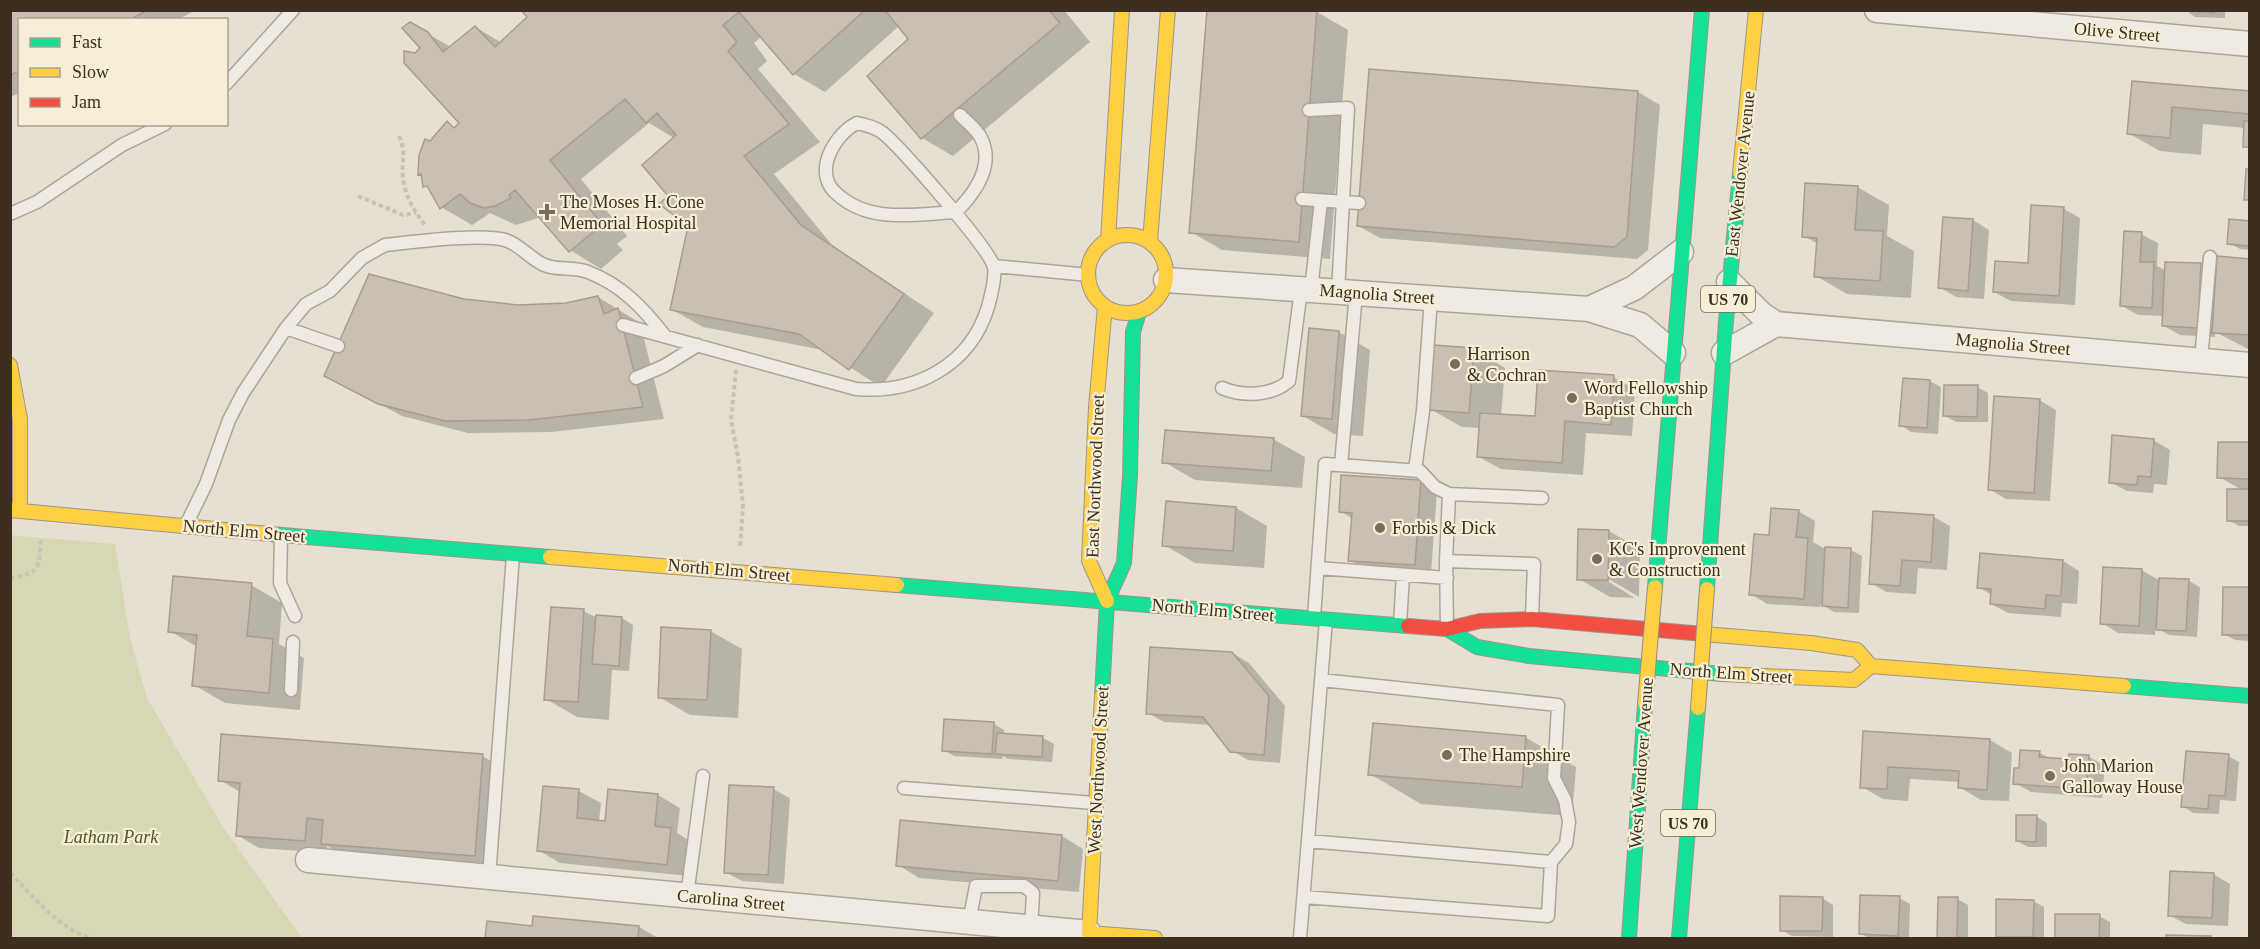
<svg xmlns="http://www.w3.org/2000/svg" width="2260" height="949" font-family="'Times New Roman',serif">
  <rect width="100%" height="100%" fill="#e7e0d1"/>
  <path fill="#d6d7b3" d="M10,535L115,544L130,638L147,698L223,827L302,938H11Z"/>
  <path fill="#0003" d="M10,10H196L177,20H20V93L10,97Z
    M523,10H1064L1090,42L953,156L922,138L869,76L910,39L899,26L825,92L794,74L762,36L754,43L767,61L758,69L820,142L774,174L832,245L934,313L881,387L823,350L703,327L671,309L690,225L670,196L674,138L649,123L581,179L627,236L617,244L623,250L601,269L570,250L541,217L516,225L490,213L472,225L441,207L431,190L425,186L422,176L419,174L430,142L447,123L455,128L461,124L415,55L423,48L410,24L451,47L475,27L502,43L529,17Z
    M2185,10H2225V18L2195,17Z
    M1317,12L1348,30L1330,259L1222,250L1191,232Z
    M2133,82L2250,93V148L2245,146V128L2203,124L2201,155L2160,151L2128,133Z
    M1638,92L1660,105L1648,250L1637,259L1380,238L1358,226Z
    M1857,187L1889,205L1887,236L1914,251L1911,298L1847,294L1816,276L1818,244L1804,236Z
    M2064,209L2080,218L2075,305L2011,301L1994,292L2029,265Z
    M1973,220L1989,230L1984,299L1956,297L1939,287Z
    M2250,222V250L2240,249L2229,243Z
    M2141,234L2158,243L2157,266L2167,271V263L2201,265L2218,274L2250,260V350L2215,332V337L2180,335L2164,326V316L2138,315L2122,306Z
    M598,297L640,323L664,419L551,432L468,433L402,416L348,387L463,300L518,306L566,305Z
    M1311,329L1339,332L1370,350L1363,436L1334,434L1303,416Z
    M1474,350L1505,368L1501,416L1536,418L1613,377L1635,389L1632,436L1586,433L1583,475L1501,469L1479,457L1481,428L1462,427L1430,409Z
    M1904,379L1930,381L1941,387L1938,434L1911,432L1901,425Z
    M1977,387L1988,393V422H1956L1945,416Z
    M2039,400L2056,410L2050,501L2006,499L1989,489Z
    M1273,439L1305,457L1302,488L1195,480L1164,462Z
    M2153,440L2170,450L2167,485L2154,484L2153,493L2127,491L2110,482Z
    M2250,444V526H2239L2228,520L2242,490L2219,477Z
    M1420,482L1437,491L1431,574L1366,569L1350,560L1353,519L1340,511Z
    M1236,508L1267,526L1264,568L1195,563L1164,545Z
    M1798,511L1815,521L1813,542L1825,549L1851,550L1862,556L1859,613L1834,612L1821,604L1820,607L1767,604L1751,594L1770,537Z
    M1934,517L1950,526L1947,570L1918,568L1916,594L1887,592L1870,583Z
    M1609,531L1640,549L1639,597L1609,579V582L1635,598L1610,597L1579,579Z
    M1981,555L2063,561L2079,571L2077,604L2062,603L2061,617L2008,613L1991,604L1992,595L1978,587Z
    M2141,570L2161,581V579L2189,581L2200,587L2197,637L2169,635L2155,627V635L2118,633L2102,623Z
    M251,585L282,603L279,644L304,658L300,710L225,703L194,685L197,647L170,631Z
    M2250,589V641L2235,640L2224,634Z
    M552,608L584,611L597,618H622L633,625L629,671L612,670L609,720L577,717L546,699Z
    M710,631L742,649L738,718L690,715L659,697Z
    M1232,653L1249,663L1285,706L1280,763L1248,760L1231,750L1212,725L1164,722L1148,713Z
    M994,724L1004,730V735L1043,738L1054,744L1052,762L1008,759L1003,756L1002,759L954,756L944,750Z
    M1864,733L1990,740L2012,753L2009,801L1981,800L1959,787L1960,782L1910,779L1908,801L1883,799L1862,787Z
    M1525,737L1576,767L1572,816L1421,804L1370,774Z
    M2040,753L2051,759L2069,761L2088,756L2105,766L2102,798L2031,792L2015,783L2021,770Z
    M482,756L504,768L496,868L344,856L327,846V853L259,848L237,835L240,792L220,780Z
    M2228,756L2239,762L2236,801L2220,800L2219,814L2193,813L2183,806Z
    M545,787L579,791L601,803L599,821L607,822L658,795L680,808L677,833L692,842L689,876L560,863L538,850Z
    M773,789L790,798L784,884L742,881L725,872Z
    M2036,816L2047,823V847H2028L2017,841Z
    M1062,836L1083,849L1079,892L919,878L898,865Z
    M2213,874L2230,884L2228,926L2186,924L2169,915Z
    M1822,898L1833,905V937L1792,936L1781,930Z
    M1899,898L1910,904L1909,938H1869L1861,934Z
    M1939,898L1957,899L1968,905V938H1939Z
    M2033,901L2044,907V938H2002L1997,936Z
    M2057,915L2099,916L2110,922V938H2056Z
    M534,917L639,927L658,938H487L488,923L534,927Z"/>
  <path fill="#cbbfb2" stroke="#a89c90" stroke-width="1.5" d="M10,10H148L129,20H20V71L10,75Z
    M521,10H865L793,75L739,12L723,25L737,42L728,51L789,124L744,156L801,225L904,294L849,370L799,334L670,310L688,226L659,204L668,196L642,165L676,135L657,113L646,123L625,99L550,160L597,218L587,225L593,232L569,252L515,190L509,195L511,198L495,206L484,208L470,203L460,194L440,209L427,186L423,187L421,174L418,175L419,155L425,139L430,141L447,121L454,128L459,123L404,63V51L415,53L420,48L402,28L410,22L428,32L443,52L475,26L495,47L527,17Z
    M885,10H1049L1060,23L921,139L867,76L908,39Z
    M1207,10H1317L1299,242L1189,233Z
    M2183,10H2214V13Z
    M1369,69L1638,91L1627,237L1614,247L1357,226Z
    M2132,81L2250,91V114L2172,107L2170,138L2127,134Z
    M2244,121H2250V147H2243Z
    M2246,169H2250V200H2244Z
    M1805,183L1858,186L1855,230L1883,231L1880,281L1814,277L1817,238L1802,237Z
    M2031,205L2064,207L2059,296L1993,292L1995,261L2028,263Z
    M1943,217L1973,219L1968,291L1938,288Z
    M2229,219L2250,221V246L2227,244Z
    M2124,231L2142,232L2140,262H2154L2152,308L2120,306Z
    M2217,256L2250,259V335L2212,333Z
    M2165,262L2201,263L2198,328L2162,326Z
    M369,274L464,299L518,305L566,303L598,296L604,314L618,308L643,407L529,420L445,421L378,404L324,376Z
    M1309,328L1339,331L1332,419L1301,416Z
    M1434,345L1474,348L1469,413L1429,410Z
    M1538,370L1614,375L1611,425L1565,421L1562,463L1477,457L1480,413L1535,416Z
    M1903,378L1930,380L1927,428L1899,426Z
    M1944,385H1978L1977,417L1943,416Z
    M1994,396L2040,399L2034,493L1988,490Z
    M1165,430L1274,438L1271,471L1162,463Z
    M2112,435L2154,439L2151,477L2138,476L2137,485L2109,483Z
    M2218,442H2250V479L2217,478Z
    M1341,475L1421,480L1415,565L1348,561L1352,513L1339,512Z
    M2227,489H2250V521H2227Z
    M1166,501L1236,507L1233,551L1162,546Z
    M1771,508L1799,510L1796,537L1808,538L1804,599L1749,595L1754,534L1769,535Z
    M1873,511L1934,515L1931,562L1902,560L1900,586L1869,584Z
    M1578,529L1609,530L1608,580H1577Z
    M1825,547L1851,548L1848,608L1822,606Z
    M1980,553L2063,560L2061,596L2046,595L2045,609L1990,604L1991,589L1977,588Z
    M2103,567L2142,569L2139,626L2100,624Z
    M173,576L252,583L247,636L273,639L269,693L192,686L197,635L168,632Z
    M2159,578L2189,579L2186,631L2156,630Z
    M2223,587H2250V635H2222Z
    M551,607L584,609L578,702L544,700Z
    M596,615L622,617L619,666L592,664Z
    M661,627L711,630L707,700L658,698Z
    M1150,647L1232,652L1269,696L1264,755L1230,752L1203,717L1146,714Z
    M944,719L994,722L992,754L942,751Z
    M1373,723L1526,736L1522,787L1368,775Z
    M1863,731L1990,739L1987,790L1958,788L1959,771L1888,767L1887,789L1860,788Z
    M997,733L1043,736L1042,757L995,754Z
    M221,734L483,754L475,856L321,844L323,820L307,818L305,841L236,836L240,783L218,781Z
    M2020,750L2040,751L2039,757L2068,759L2069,754L2089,755L2086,789L2013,784L2014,768H2019Z
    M2186,751L2229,754L2225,796L2209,795L2208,809L2181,807Z
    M729,785L774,787L768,875L724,873Z
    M543,786L579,789L577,818L605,821L608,789L658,794L655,826L671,828L667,865L537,851Z
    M2016,815H2037L2036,842L2016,841Z
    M900,820L1062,835L1058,881L896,866Z
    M2170,871L2214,873L2212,918L2168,916Z
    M1860,895L1900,896L1898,936L1859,934Z
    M1780,896L1823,897L1822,931H1780Z
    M1938,897H1958L1957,938H1937Z
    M1996,899L2034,900L2033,937H1996Z
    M2055,914H2100L2099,938H2055Z
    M533,916L639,926L638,938H485L487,921L532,926Z
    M2166,935L2211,936L2210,938H2166Z"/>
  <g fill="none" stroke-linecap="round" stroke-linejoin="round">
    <defs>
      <path id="lane" d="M226,84L293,10
        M1309,110L1348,108L1338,292
        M1302,199L1359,203
        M10,214L37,202L122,145L165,124
        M994,266L1089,275
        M1311,290L1321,201
        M623,325L856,389C915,394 970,366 988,307C991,296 996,278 994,267C989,248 901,148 883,133C875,127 866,125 857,123C843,130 831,146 827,161C824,174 827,186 837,194C870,224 914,214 956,212C975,193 996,165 980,136C975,128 966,121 960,115
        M286,328L338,346
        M2201,360L2210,257
        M636,378L664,366L698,345
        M1222,388C1243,397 1272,396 1289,381L1301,290
        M1341,465L1356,293
        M1415,470L1423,411L1431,298
        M1449,494L1542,498
        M186,525L206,484L229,420L243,393L286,328L306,304L330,291L362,258L385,245C413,242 481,233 505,240C522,245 531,261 547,266C560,270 576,267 588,272C622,285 644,309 665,336
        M281,536L280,583L295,616
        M1446,561L1534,564L1532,618
        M1318,568L1447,578
        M1314,617L1325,464L1420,471L1435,487L1449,494L1446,561L1447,628
        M1400,624L1403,575
        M1321,680L1558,705L1554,778L1565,800L1569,822L1566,844L1551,862
        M291,690L293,642
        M904,788L1094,803
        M489,877L513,555
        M687,896L703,776
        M1304,897L1548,916L1551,862L1308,841
        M969,922L976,886H1024L1033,893L1031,928
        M1300,938L1326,620"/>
      <path id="street" d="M1877,10L2250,44
        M1166,280L1589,309L1640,325L1673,353
        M1729,282L1761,314L1776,324L2250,365
        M1589,309L1634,288L1681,252
        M1724,353L1776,324
        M308,860L1089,933L1088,938"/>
      <path id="fast" d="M270,534L550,557
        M897,585L1408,626
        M1655,587L1702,10
        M1707,589L1726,321L1740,173
        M1447,629L1477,647L1529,656L1722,674
        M2124,686L2250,696
        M1102,696L1107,601L1124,563L1130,476L1133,332L1139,312
        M1629,938L1645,704
        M1679,938L1698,708"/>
      <path id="slow" d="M1740,173L1756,10
        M1088 274a39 39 0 1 1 78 0a39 39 0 1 1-78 0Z
        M1108,240L1122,10
        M1150,242L1168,10
        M1105,306L1096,407L1089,561L1107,601
        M10,365L20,419V511
        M10,510L270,534
        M550,557L897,585
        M1704,634L1811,643L1857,650L1871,666L2124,686
        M1722,674L1854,680L1871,666
        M1102,696L1089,933L1155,938"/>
      <path id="jam" d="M1408,626L1447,629L1480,621L1532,619L1704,634"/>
    </defs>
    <use href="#lane" stroke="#ada599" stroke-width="15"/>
    <use href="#street" stroke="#ada599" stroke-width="27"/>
    <use href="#fast" stroke="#9c958a" stroke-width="16"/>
    <use href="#slow" stroke="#9c958a" stroke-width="16"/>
    <use href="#jam" stroke="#9c958a" stroke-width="16"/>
    <path stroke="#c8c2b9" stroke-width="4" stroke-dasharray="4.5 3" stroke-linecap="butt" d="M399,136C407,154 401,160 403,178C405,196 414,211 425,225
      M358,196L403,215L416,213
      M736,370L731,420L738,457L743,506L740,547
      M10,578C42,573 38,568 41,539
      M10,873C34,897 56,925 88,938"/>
    <use href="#lane" stroke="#efebe3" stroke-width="12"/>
    <use href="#street" stroke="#efebe3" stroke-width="24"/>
    <use href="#fast" stroke="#16e098" stroke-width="14"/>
    <use href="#slow" stroke="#ffcf43" stroke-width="14"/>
    <use href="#jam" stroke="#f24e42" stroke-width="14"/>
    <defs>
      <path id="slow-bridge" d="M1645,704L1655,587
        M1698,708L1707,589"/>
    </defs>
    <use href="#slow-bridge" stroke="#928b80" stroke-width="16" stroke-linecap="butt"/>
    <use href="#slow-bridge" stroke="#ffcf43" stroke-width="14"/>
  </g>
  <g fill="#786c5e" stroke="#f7eed8" stroke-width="2">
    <path d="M544 203h6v6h6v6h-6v6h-6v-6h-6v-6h6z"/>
    <circle cx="1455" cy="364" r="6"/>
    <circle cx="1572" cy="398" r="6"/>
    <circle cx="1380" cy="528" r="6"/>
    <circle cx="1597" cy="559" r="6"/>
    <circle cx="1447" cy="755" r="6"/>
    <circle cx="2050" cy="776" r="6"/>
  </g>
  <g text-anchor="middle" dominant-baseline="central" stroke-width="4.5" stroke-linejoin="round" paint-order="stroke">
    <g fill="#f7eed8" stroke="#756857" stroke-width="1.5">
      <rect x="1701" y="286" width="54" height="26" rx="4.5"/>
      <rect x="1661" y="810" width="54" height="26" rx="4.5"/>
    </g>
    <g font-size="16" font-weight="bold" fill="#3d2e20">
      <text x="1728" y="299">US 70</text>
      <text x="1688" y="823">US 70</text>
    </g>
    <g font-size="18" fill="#3d2e20" stroke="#f7eed8">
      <text transform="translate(2117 32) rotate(5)">Olive Street</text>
      <text transform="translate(1740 174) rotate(-84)">East Wendover Avenue</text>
      <text transform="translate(1377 294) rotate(4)">Magnolia Street</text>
      <text transform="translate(2013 344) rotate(5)">Magnolia Street</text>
      <text transform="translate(1095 476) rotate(-88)">East Northwood Street</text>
      <text transform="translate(244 531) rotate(5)">North Elm Street</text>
      <text transform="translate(729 570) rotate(5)">North Elm Street</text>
      <text transform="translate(1213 610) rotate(5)">North Elm Street</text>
      <text transform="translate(1731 673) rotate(4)">North Elm Street</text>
      <text transform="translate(1641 763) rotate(-86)">West Wendover Avenue</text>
      <text transform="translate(1098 770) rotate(-87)">West Northwood Street</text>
      <text transform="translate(731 900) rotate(5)">Carolina Street</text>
    </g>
    <g font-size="18" fill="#3d2e20" stroke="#f7eed8" text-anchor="start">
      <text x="560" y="202">The Moses H. Cone<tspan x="560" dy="21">Memorial Hospital</tspan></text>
      <text x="1467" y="354">Harrison<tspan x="1467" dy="21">&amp; Cochran</tspan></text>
      <text x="1584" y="388">Word Fellowship<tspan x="1584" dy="21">Baptist Church</tspan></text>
      <text x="1392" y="528">Forbis &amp; Dick</text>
      <text x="1609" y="549">KC's Improvement<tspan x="1609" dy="21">&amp; Construction</tspan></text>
      <text x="1459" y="755">The Hampshire</text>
      <text x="2062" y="766">John Marion<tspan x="2062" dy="21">Galloway House</tspan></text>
    </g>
    <g font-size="18" font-style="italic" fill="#4d5a26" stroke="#f7eed8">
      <text x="111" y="837">Latham Park</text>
    </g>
  </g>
  <rect width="2260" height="949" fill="none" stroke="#3d2e20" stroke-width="24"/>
  <rect x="18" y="18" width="210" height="108" fill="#f7eed8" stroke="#ada18e" stroke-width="1.5"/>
  <rect x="30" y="38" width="30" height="9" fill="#16e098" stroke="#ada18e" stroke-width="1.5"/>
  <text x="72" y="48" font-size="18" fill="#3d2e20">Fast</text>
  <rect x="30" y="68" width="30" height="9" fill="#ffcf43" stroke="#ada18e" stroke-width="1.5"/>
  <text x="72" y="78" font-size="18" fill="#3d2e20">Slow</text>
  <rect x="30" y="98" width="30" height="9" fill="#f24e42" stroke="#ada18e" stroke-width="1.5"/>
  <text x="72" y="108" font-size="18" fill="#3d2e20">Jam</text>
</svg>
